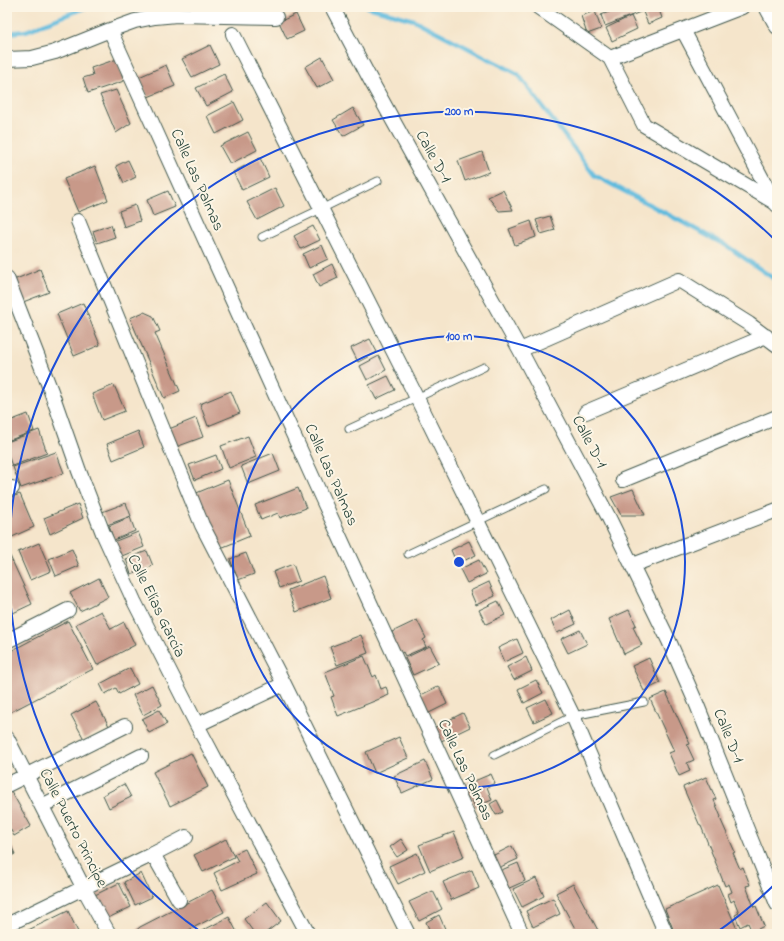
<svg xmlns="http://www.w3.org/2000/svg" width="784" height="941" font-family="'Indie Flower',sans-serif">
  <rect width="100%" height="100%" fill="#fcf5e5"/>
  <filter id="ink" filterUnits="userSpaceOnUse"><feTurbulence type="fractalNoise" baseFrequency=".025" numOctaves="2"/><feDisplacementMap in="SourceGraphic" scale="8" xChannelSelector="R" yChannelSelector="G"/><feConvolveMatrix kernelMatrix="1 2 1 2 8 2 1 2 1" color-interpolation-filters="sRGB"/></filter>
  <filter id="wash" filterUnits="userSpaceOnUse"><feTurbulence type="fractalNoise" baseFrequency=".012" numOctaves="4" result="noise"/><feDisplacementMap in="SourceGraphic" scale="16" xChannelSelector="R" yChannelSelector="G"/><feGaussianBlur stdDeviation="0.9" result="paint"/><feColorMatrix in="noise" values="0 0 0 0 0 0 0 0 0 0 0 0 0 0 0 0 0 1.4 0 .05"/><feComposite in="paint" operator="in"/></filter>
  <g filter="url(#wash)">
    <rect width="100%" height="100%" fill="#f5e5cb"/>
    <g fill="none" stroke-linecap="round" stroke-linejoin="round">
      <path stroke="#60bbde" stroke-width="4.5" d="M368,7L414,20L518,74L594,175L727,246L777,281
        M7,33L26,31L87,7"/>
    </g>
    <g id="blocks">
      <path fill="#c89989" d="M622,7H653L605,26L601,15Z
        M656,7H658L662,18L648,24L643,12Z
        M679,7H691L681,11Z
        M595,11L601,29L587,34L581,16Z
        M296,14L304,31L287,39L279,22Z
        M631,16L637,29L612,41L606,28Z
        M210,45L219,64L192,77L182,59Z
        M322,57L334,79L317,88L305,67Z
        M117,59L124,81L88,93L83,78L93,75L91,68Z
        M166,65L175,86L148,97L139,77Z
        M224,74L233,92L206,106L196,88Z
        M116,90L131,123L116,133L100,95Z
        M234,102L243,120L216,134L207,116Z
        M353,108L363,125L343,136L333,120Z
        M248,132L257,150L230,164L220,146Z
        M482,152L489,172L465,181L458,161Z
        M260,158L269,177L242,190L233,172Z
        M128,160L136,177L124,183L116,166Z
        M95,166L108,200L78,212L64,179Z
        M275,188L284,206L257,220L247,202Z
        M503,190L513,210L499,211L488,197Z
        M168,191L175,207L153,216L147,200Z
        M135,205L140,221L124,227L119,211Z
        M550,216L555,230L541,234L536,220Z
        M531,221L536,237L522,242V243L515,245L509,229Z
        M111,225L115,237L97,243L93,231Z
        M313,226L320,240L301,249L294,236Z
        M322,245L328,259L309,268L303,254Z
        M332,264L338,278L319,287L313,274Z
        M40,269L49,292L18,304L9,282Z
        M83,303L100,345L74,356L57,314Z
        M144,312L153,316L160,331L155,333L180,391L164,398L130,318Z
        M370,339L377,352L358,362L351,348Z
        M379,356L386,370L367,380L360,366Z
        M388,376L395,390L376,399L369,385Z
        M114,385L125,411L102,420L92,394Z
        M231,391L240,413L208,426L200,404Z
        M28,414L34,431L10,440L7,432V422Z
        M196,418L203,437L176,447L169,429Z
        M39,430L47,453L12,466L7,452V442Z
        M138,431L144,447L113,460L107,444Z
        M248,436L256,457L229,468L221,446Z
        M56,452L64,473L21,488L13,467Z
        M273,453L280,471L248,484L241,466Z
        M216,455L221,469L195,480L189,465Z
        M228,480L250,536L216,550L194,494Z
        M298,488L306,508L280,518L278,513L261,520L255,505Z
        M633,489L645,515H621L611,497Z
        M20,494L34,527L12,537L7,525V499Z
        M126,503L131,516L107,525L102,512Z
        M78,504L83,518L50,534L44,518Z
        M130,517L135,531L114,540L109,526Z
        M138,532L144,547L117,558L111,543Z
        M469,541L476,555L457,564L451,550Z
        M39,543L51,571L30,580L18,552Z
        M72,549L79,566L56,576L49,559Z
        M147,551L153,566L131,574L126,559Z
        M246,553L254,574L238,580L230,559Z
        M10,556L32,604L13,613L7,598V558Z
        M479,560L486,574L467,583L460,569Z
        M293,564L299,581L279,588L273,572Z
        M323,576L331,598L296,612L288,590Z
        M99,578L108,597L80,611L70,593Z
        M489,582L495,596L476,605L470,591Z
        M498,601L505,615L486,624L479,610Z
        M570,610L576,624L557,633L551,620Z
        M629,610L636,625L633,627L642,645L624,654L609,619Z
        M101,611L111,629L124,622L135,645L97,665L76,624Z
        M417,620L426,638L423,640L426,647L405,656L403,652L396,656L388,640L394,637L392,632Z
        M68,621L93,669L7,714V653Z
        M580,630L587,644L568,653L561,639Z
        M361,635L368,653L337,665L330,647Z
        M517,639L523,653L504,662L498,648Z
        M430,646L439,663L413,675L405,658Z
        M364,656L373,677L376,675L381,689L386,687L389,695L338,716L331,697L334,696L325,672Z
        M526,657L532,671L514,680L507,667Z
        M649,658L660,683L644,691L632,666Z
        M130,668L138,684L119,694L116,688L105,694L100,684Z
        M536,680L543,693L524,703L518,689Z
        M152,685L162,705L143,715L133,695Z
        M439,686L447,704L423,716L415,698Z
        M666,692L690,744L687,745L694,760L687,763L690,771L679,776L669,753L674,751L650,699Z
        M546,699L553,713L534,722L527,708Z
        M96,702L109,726L84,739L71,715Z
        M159,710L167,724L149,733L142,719Z
        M463,713L470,727L433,745L427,731Z
        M399,737L408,758L375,773L366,752Z
        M191,753L208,787L170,806L153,772Z
        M425,761L433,779L402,793L394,776Z
        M491,774L495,783L487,787L492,800L475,807L465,785Z
        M706,777L716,799L714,800L721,817L720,818L735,852L733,853L740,869L743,867L750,885L746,886L754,907L756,906L764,926L752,932L748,923L740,927L735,915L739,913L734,900L731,902L728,894L732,892L729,884L725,886L701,826H700L683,787Z
        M124,784L131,797L109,808L103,795Z
        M11,791L31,826L14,836L7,823V794Z
        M497,800L503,812L496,815L490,804Z
        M454,832L464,857L430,871L419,845Z
        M7,837L15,854L7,858Z
        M226,839L234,857L203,872L194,855Z
        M401,839L408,850L397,857L390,847Z
        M512,846L518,859L496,869L490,857Z
        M245,849L257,874L222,890L214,873L238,861L234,854Z
        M417,853L425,871L398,884L389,866Z
        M518,863L525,881L505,890L497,872Z
        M472,870L479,888L451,900L443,882Z
        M141,873L152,897L135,905L124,882Z
        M536,878L544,896L522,907L513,889Z
        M119,883L131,907L106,919L95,895Z
        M573,884L600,934H578L556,893Z
        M718,885L737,929L728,934H675L665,909Z
        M212,890L224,912L181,934H132L140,927Z
        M433,891L442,909L419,921L409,902Z
        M553,898L560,914L533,927L526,911Z
        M267,902L281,921L264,934H255L244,919Z
        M68,911L78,932L73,934H20Z
        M439,915L446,931L440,934H431L426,922Z
        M229,917L238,934H196Z"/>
    </g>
  </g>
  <g filter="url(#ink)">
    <use href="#blocks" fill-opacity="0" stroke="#3f564b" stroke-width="1"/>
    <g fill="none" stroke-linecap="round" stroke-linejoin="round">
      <defs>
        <path id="lane" d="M262,237L321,209L378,181
          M349,429L484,367
          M408,554L546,489
          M494,755L573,716L644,702"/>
        <path id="street" d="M332,7L370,79L520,350L608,516L669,641L697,705L777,904
          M538,7L610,58L644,125L776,203L777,205
          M766,7L777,27
          M110,30L322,498L522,934
          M683,30L775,203
          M233,34L417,398L573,716L666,934
          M610,58L742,7
          M7,59L32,58L55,52L110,30L135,21L155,17L177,15L276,17
          M78,221L202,525L284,684L408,934
          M7,278L51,391L79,471L103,533L134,601L197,725L308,934
          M520,350L679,280L749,324L777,345
          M586,412L766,336
          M623,480L777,417
          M7,490L12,488
          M633,565L777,510
          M7,641L68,610
          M197,725L284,684
          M7,738L83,887L109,934
          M7,785L125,726
          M42,806L141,756
          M153,854L186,837
          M7,925L153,854L179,900"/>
      </defs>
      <use href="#lane" stroke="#3f564b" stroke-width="9"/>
      <use href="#street" stroke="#3f564b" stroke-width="16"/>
      <use href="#lane" stroke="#fff" stroke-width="7"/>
      <use href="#street" stroke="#fff" stroke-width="14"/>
    </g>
  </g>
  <g fill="none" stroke="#1d4ed8" stroke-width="2">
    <circle cx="459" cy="562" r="226"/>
    <path d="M775 884A451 451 0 0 1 714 934M204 934A451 451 0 1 1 775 240"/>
  </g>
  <g text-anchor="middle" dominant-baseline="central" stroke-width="4" stroke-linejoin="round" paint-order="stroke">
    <g font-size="16" fill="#1f3d34" stroke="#fcf5e5">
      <text transform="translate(433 157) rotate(61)">Calle D-1</text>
      <text transform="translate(197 180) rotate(66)">Calle Las Palmas</text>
      <text transform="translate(589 442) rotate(62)">Calle D-1</text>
      <text transform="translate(331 475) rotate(66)">Calle Las Palmas</text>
      <text transform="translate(156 606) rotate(64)">Calle Elías García</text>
      <text transform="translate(728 736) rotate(68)">Calle D-1</text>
      <text transform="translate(465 770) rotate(65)">Calle Las Palmas</text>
      <text transform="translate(73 828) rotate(63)">Calle Puerto Principe</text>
    </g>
  </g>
  <circle cx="459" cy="562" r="6" fill="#1d4ed8" stroke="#fcf5e5" stroke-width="2"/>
  <g font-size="12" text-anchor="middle" font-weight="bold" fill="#1d4ed8" stroke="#fcf5e5" stroke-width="4" stroke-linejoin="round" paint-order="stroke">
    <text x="459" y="115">200 m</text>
    <text x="459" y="340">100 m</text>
  </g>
  <rect width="784" height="941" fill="none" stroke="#fcf5e5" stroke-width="24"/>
</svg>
